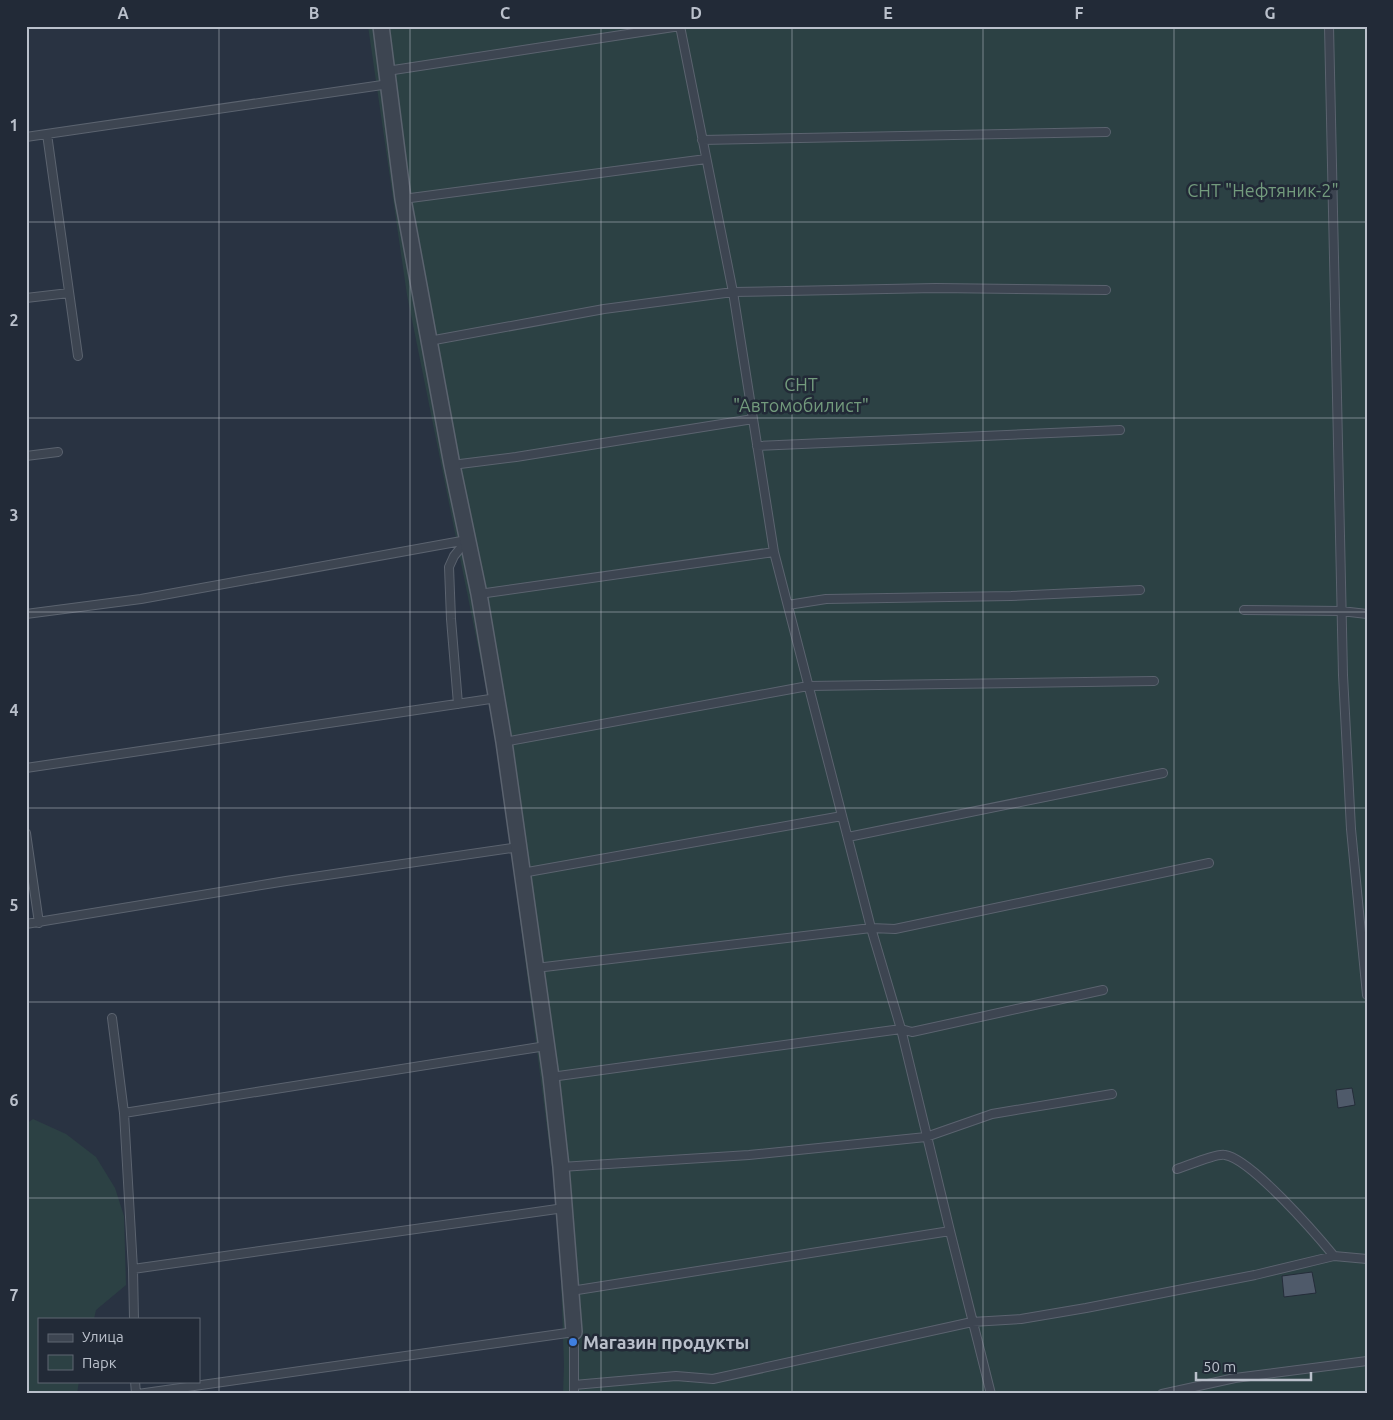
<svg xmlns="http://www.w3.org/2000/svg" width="1393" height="1420" font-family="Ubuntu,sans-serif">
  <rect width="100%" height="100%" fill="#293342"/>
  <path fill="#2c4144" d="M368,26H1367V1394H563L564,1365L559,1221L497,741L407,295Z
    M33,1119L66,1134L96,1157L115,1188L124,1216L126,1285L96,1310L94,1319H39V1381H79L77,1394H26V1124Z"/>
  <path fill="#4f5a6a" stroke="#242c39" d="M1352,1088L1355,1105L1338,1108L1336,1090Z
    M1312,1272L1316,1293L1284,1297L1282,1276Z"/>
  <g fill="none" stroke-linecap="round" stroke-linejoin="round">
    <defs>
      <path id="service" d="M680,26L733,292L774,552L871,928L901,1029L950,1231L991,1394
        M1329,26L1343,675L1351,829L1367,995
        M387,71L680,26
        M47,134L78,356
        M26,137L389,84
        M702,140L1106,132
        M403,199L706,159
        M26,298L69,293
        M429,341L604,309L733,292L936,288L1106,290
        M757,446L1120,430
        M26,456L58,452
        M452,465L516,457L753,419
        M479,594L774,552
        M788,605L826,599L1011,596L1140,590
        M1244,610L1341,611L1367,614
        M26,614L141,599L467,540
        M458,704L451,619L449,567L454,556L467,540
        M504,742L808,686L1154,681
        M26,768L497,698
        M26,833L39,923
        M848,837L1163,773
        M522,873L842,816
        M26,924L286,881L519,847
        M536,968L871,928L895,929L1209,863
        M112,1018L124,1113L133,1269L134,1319
        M551,1077L901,1029L912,1032L1103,990
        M124,1113L546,1046
        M561,1167L749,1155L926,1137L992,1114L1112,1094
        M1177,1169C1187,1166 1217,1153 1225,1155C1251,1159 1316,1234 1334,1256
        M133,1269L564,1208
        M571,1291L950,1231
        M135,1381L136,1394
        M574,1385L676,1376L713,1379L972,1322L1021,1319L1086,1308L1255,1275L1334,1256L1367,1259
        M138,1394L574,1332V1394
        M1162,1394L1235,1378L1367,1361"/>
      <path id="minor" d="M381,26L403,199L452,465L479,594L504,742L551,1077L561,1167L574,1332"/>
    </defs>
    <use href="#service" stroke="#5b636f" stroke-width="10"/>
    <use href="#minor" stroke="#5b636f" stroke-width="18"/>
    <use href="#service" stroke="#3d4551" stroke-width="8"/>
    <use href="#minor" stroke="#3d4551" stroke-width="15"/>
  </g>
  <path fill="none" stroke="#bac0cb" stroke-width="1" stroke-opacity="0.55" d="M219,26V1394M410,26V1394M601,26V1394M792,26V1394M983,26V1394M1174,26V1394M26,222H1367M26,418H1367M26,612H1367M26,808H1367M26,1002H1367M26,1198H1367"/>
  <circle fill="#3f7fe0" stroke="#222a37" stroke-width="2" cx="573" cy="1342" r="5"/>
  <g text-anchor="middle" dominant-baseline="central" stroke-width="5" stroke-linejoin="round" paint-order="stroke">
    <g font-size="18" fill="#739b7d" stroke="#222a37">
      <text x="1263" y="190">СНТ "Нефтяник-2"</text>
      <text x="801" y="384">СНТ<tspan x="801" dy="21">"Автомобилист"</tspan></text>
    </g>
    <g font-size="18" font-weight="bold" fill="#bac0cb" stroke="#222a37" text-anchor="start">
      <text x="583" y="1342">Магазин продукты</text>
    </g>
  </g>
  <rect width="1393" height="1420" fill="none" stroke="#222a37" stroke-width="55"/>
  <rect x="38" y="1318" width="162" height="65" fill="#222a37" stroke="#5f6672"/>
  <rect x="48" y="1334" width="25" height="8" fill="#3d4551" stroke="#5f6672"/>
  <text x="82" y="1342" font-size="15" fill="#bac0cb">Улица</text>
  <rect x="48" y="1355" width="25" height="15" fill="#2c4144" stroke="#5f6672"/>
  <text x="82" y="1368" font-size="15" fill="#bac0cb">Парк</text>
  <path d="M1196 1372v8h115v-8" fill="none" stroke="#bac0cb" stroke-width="2.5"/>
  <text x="1203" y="1372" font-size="15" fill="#bac0cb" stroke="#222a37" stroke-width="4" paint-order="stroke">50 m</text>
  <rect x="28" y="28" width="1338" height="1364" fill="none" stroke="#bac0cb" stroke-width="2"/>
  <g font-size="16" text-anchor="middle" font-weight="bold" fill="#bac0cb">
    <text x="123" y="19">A</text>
    <text x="314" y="19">B</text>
    <text x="505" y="19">C</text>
    <text x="696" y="19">D</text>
    <text x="888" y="19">E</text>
    <text x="1079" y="19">F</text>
    <text x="1270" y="19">G</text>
    <text x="14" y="131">1</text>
    <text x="14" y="326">2</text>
    <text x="14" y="521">3</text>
    <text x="14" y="716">4</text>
    <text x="14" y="911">5</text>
    <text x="14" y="1106">6</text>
    <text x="14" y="1301">7</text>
  </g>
</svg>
